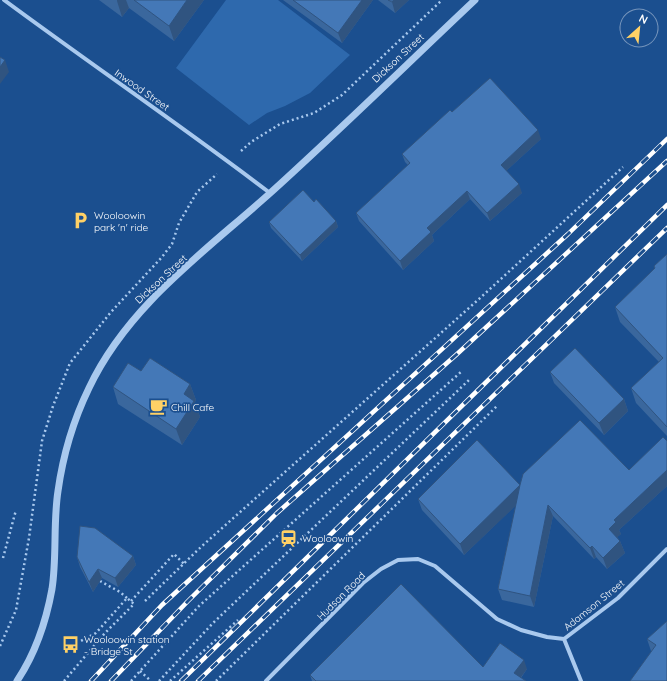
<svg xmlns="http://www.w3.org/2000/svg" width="667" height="681" font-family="Quicksand,sans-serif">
  <rect width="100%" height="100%" fill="#1b4f8f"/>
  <path fill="#2e69ad" d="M226,0H278L350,55L310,93L285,106L267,113L249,125L176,68Z"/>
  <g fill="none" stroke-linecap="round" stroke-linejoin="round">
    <path stroke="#a9c9ee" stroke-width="2.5" stroke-dasharray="2 3" stroke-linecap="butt" d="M241,151L251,142L280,124L314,113L342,95L442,0
      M3,558L16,510
      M100,581L120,592L127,598
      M131,601L174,554L184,564
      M145,601L202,546L479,299L623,167
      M0,646L16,610L29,538L42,441L53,406L70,363L111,312L162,257L172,244L179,223L197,192L217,174
      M140,671L151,681
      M64,681L105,633L134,604L127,598L96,633L79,642
      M131,681L199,606L462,371
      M159,681L213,623L469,380
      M170,681L238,620
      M216,681L497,406"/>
    <path stroke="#a9c9ee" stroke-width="4" d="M4,0C92,65 183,127 270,193
      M564,639L618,598L667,549
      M564,639L581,681
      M266,681L363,583L381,569L398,560L418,559L435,566L497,619L521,630L547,637L564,639"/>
    <path stroke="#a9c9ee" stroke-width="7" d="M17,681C35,654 46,622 52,589C57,557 53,523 58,491C63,455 73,421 89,388C127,307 203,253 268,195C339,131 406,65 475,0"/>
    <defs>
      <path id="rail" d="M91,681L162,605L568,234L667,139
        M111,681L188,601L277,513L456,355L667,161
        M181,681L667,205
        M198,681L667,228"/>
    </defs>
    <use href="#rail" stroke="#fff" stroke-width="4.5"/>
    <use href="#rail" stroke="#1b4f8f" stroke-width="3" stroke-dasharray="9" stroke-linecap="butt"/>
  </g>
  <path fill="#3a679d" d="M99,0H204L174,41L129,8L122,17Z
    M283,0H373L342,43Z
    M378,0H409L395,13Z
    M452,112L541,139L506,171L522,193L490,221L470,199L432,235L434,241L403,270L359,221L356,213L408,165L405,162L402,154Z
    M314,202L336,221L338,227L302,261L271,228L269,222Z
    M667,254V436L636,403L631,388L659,362L620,322L615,307L655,269L654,266Z
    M141,371L190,384L196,400L195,402L200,417L182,445L118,404L113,387Z
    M550,372L624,399L628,411L604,435L554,383Z
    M667,441V486L619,530L621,534L617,537L620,541L625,553L607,569L596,557L594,559L553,516L534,607L502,600L498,589L516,505L464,555L422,510L418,499L629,470Z
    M133,556L136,565L118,587L102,578L93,592L80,567L77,557Z
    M667,621V681L651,651L647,639Z
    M483,667L527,669L521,678L526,681H312L310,675Z"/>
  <path fill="#305480" d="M117,0H126L129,8L122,17L117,1Z
    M187,0H204L174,41L169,26Z
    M362,0H373L342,43L338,33Z
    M394,0H409L395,13L392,2Z
    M5,60L9,72L0,84V67Z
    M538,130L541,139L504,173L501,165Z
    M519,184L522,193L490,221L487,213Z
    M467,191L470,199L432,235L434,241L403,270L400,261L427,228Z
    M336,221L338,227L302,261L300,255Z
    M190,384L196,400L195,402L200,417L182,445L176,429L184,394Z
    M624,399L628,411L604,435L599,423Z
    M667,470V486L619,530L621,534L613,541L609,529L614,520Z
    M520,485L525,497L464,555L460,544Z
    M548,505L553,516L534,607L530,596Z
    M620,541L625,553L607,569L603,558Z
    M592,546L596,557L594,559L590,548Z
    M133,556L136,565L118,587L115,578Z
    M98,569L102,578L93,592L89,582Z
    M524,660L527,669L518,681L514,673Z"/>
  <path fill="#4478b7" stroke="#305480" d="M134,0H187L169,26Z
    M293,0H362L338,33Z
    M388,0H394L392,2Z
    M0,57L5,60L0,67Z
    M490,78L538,130L501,165L519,184L487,213L467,191L427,228L431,232L400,261L356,213L410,163L402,154L450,110L452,112Z
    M303,190L314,202L316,199L336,221L300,255L269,222Z
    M667,254V427L631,388L663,358L615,307L655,268L654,266Z
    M575,348L624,399L599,423L550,372Z
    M150,358L190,384L184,394L194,401L176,429L113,387L128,363L141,371Z
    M580,420L629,470L663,437L667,441V470L614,520L616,522L609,529L620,541L603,558L592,546L590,548L548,505L530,596L498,589L520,485L460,544L418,499L477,440L520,485L523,474Z
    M80,526L95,528L133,556L115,578L98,569L89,582L77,557Z
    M401,584L483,667L500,643L524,660L514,673L526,681H316L310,675Z
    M667,621V681H630L656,645L647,639Z"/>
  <defs>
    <symbol id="parking-bare" viewBox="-9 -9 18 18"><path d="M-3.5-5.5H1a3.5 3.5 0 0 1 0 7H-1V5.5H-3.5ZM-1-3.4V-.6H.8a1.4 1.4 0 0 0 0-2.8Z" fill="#ffd166" stroke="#1b4f8f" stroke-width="2.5" paint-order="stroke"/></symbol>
    <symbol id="cafe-bare" viewBox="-9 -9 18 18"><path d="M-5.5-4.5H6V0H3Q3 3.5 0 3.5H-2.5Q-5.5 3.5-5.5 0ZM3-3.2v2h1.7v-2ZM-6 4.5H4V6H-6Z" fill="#ffd166" stroke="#1b4f8f" stroke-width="2.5" paint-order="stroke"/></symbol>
    <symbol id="station-bare" viewBox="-9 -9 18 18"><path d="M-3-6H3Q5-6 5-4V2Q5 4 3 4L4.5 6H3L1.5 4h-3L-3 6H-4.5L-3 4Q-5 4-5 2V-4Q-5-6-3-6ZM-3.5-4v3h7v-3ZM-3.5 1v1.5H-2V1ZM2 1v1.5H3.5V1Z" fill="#ffd166" stroke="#1b4f8f" stroke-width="2.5" paint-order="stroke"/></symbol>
    <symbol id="bus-bare" viewBox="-9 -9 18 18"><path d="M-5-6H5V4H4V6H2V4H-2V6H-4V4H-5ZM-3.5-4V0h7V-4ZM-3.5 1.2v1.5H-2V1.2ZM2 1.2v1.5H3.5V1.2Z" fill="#ffd166" stroke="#1b4f8f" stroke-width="2.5" paint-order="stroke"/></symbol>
  </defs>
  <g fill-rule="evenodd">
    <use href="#parking-bare" x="68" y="208" width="25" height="25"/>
    <use href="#cafe-bare" x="146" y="394" width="25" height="25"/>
    <use href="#station-bare" x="276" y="526" width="25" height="25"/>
    <use href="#bus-bare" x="58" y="632" width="25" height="25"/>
  </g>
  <g text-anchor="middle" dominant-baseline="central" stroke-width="3.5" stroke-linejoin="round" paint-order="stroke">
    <g font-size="10" fill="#fff" stroke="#1b4f8f">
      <text transform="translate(398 58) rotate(-43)">Dickson Street</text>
      <text transform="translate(142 90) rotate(35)">Inwood Street</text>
      <text transform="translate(161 279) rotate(-43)">Dickson Street</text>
      <text transform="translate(341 596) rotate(-45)">Hudson Road</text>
      <text transform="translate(594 605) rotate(-39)">Adamson Street</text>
    </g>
    <g font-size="10" fill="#fff" stroke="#1b4f8f" text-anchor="start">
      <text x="94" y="215">Wooloowin<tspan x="94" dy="12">park 'n' ride</tspan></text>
      <text x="171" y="407">Chill Cafe</text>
      <text x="302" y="538">Wooloowin</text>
      <text x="84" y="639">Wooloowin station<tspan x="84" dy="12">- Bridge St</tspan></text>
    </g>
  </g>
  <g transform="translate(639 28) rotate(27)"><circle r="19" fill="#1b4f8f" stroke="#7695bc"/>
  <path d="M0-3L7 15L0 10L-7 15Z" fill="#ffd166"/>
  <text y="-6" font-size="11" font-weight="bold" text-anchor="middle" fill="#ffffff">N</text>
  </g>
</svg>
